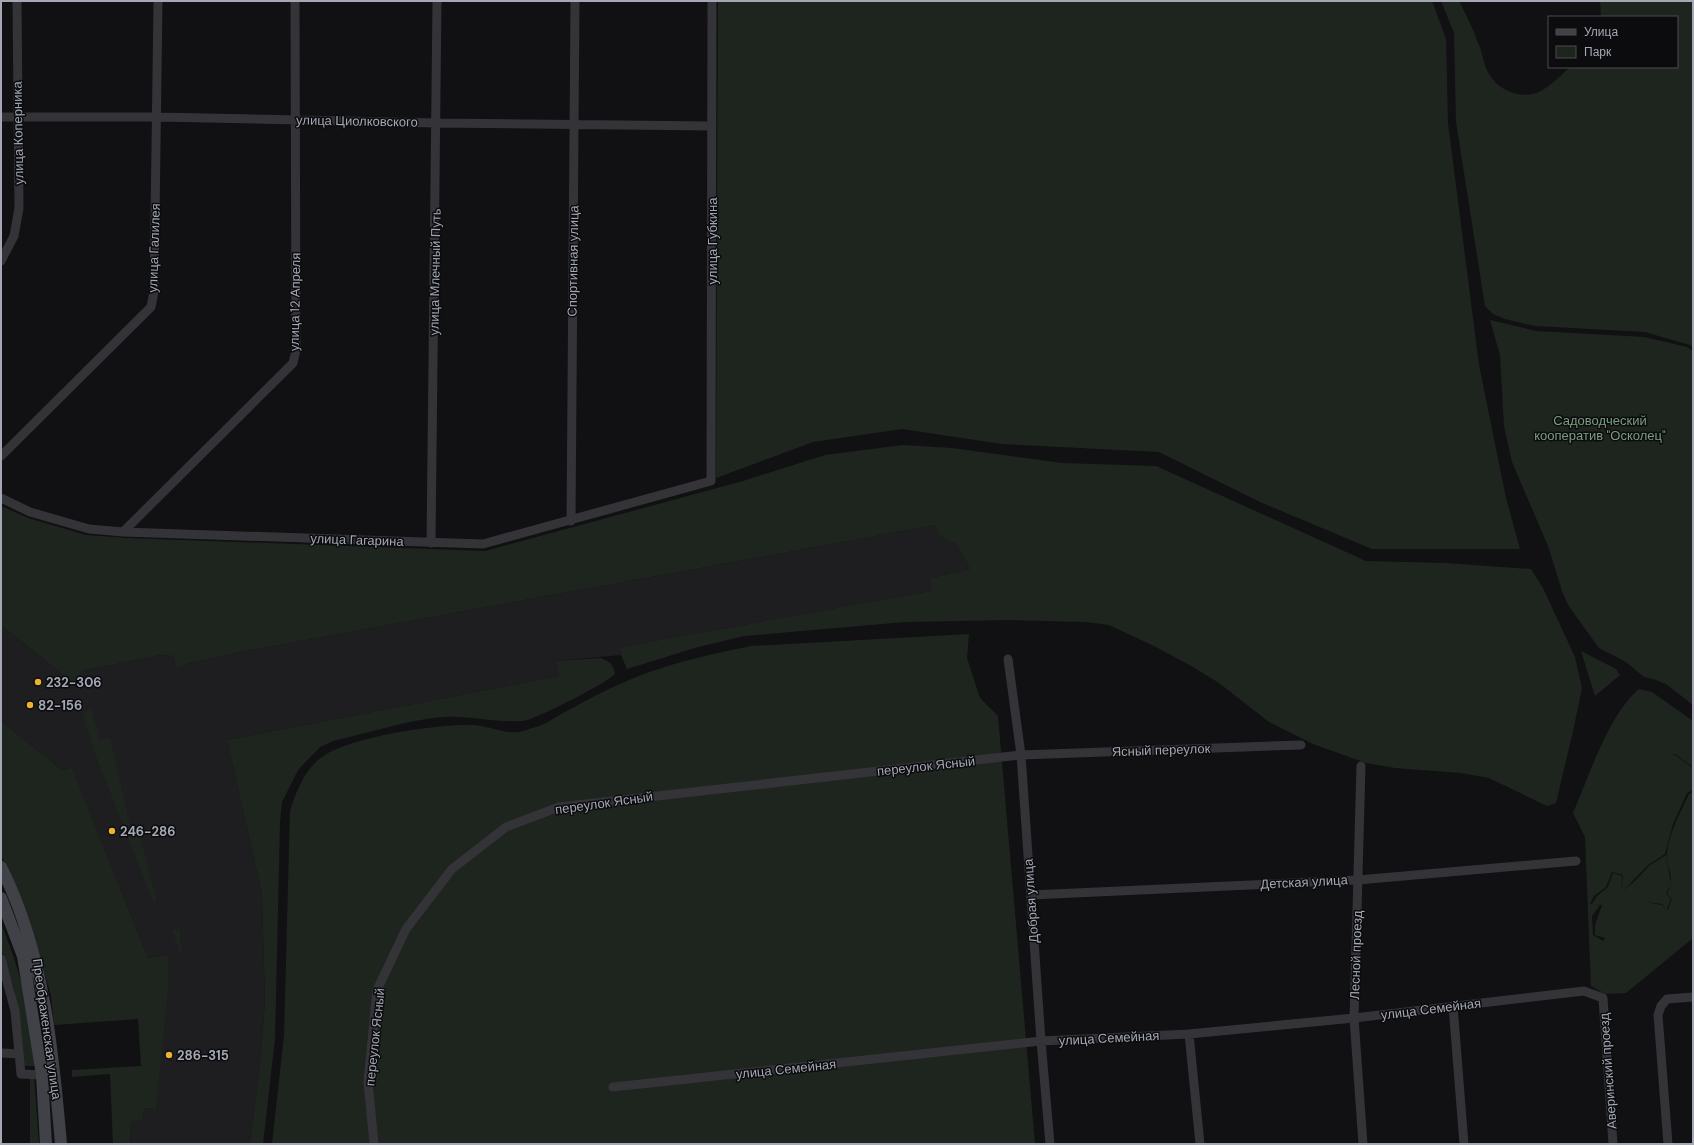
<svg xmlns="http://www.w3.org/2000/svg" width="1694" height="1145" font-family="'DM Sans',sans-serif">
  <rect width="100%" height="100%" fill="#111113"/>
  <path fill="#1e1d20" d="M936,525L938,535L957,543L970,569L931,578V591L622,647L621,655L556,661L559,676L227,740L262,894L265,1002L260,1063L250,1144H130L131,1121L144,1108L156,1109L167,954L148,958L72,769L62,770L1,721V625L77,686V678L82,671L160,655L173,656L177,668L186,664L240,652Z"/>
  <path fill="#1e251f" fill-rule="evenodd" d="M718,1H1432L1446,39L1448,123L1479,365L1506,498L1520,549H1372L1260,502L1159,452L1002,444L902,429L813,442L716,478Z
    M1441,1H1459C1466,15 1473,28 1478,43C1483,53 1483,64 1489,74C1501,94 1528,102 1547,87C1555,82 1562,74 1570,67H1677V17H1601L1600,1H1693V346L1645,332L1535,326L1505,319L1493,314L1485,306L1456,122L1454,33Z
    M1490,320L1536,331L1644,337L1687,347L1693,351V705L1666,684L1653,679L1644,677L1626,662L1599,648L1568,605L1562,591L1548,546L1512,462L1504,426L1500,355Z
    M903,445L952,448L1062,463L1156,466L1366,561L1445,563L1531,569L1543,588L1575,657L1582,688L1573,731L1556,803L1547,806L1489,778L1461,773L1395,768L1366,763L1313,744L1269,722L1219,683L1193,667L1156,647L1109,625L1086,622L1008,620L905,622L744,636L698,647L627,669L621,655V647L931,591V578L970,569L957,544L938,535L936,525L240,652L186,664L177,669L173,656L160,655L82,671L77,678V686L1,625V506L28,518L86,535L127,538L485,551L743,481L825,455Z
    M969,634L967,658L980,698L998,716L1035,1144H272L284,1036L290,811C297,790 304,770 322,757C349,737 437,724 471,725C487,725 503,734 519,732C525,731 531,728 536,727C544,725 551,720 558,716C578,705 599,693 620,684C661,665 707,655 751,646Z
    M1581,651L1616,669L1620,675L1595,696Z
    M601,658C610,662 613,664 615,674L610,678C600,686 533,721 522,721C496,723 470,715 443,717C406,720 369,733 333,741L320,747L298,770L282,802L280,822L275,1039L263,1144H250L260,1063L265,1002L262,894L227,740L559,676L556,661Z
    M1639,689L1652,692L1693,721V767L1675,754V749V754L1670,755H1675L1693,768V790L1687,793L1673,824L1665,854L1648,865L1623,891L1636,880L1649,866L1666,855L1671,884L1666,894L1671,899L1667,909L1662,904L1643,902L1662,905L1668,910L1672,899L1667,894C1677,875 1665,868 1667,852C1670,831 1680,813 1689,794L1693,792V938L1626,993L1605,994L1591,986L1585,837L1573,813C1589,776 1609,714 1639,689ZM1612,872L1623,875L1621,893L1622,876L1613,873L1608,887L1597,896L1592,904L1602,905L1595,925V935L1605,938L1603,941L1593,935L1592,916L1600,905L1590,904L1594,896L1606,887Z
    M91,707L100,740L110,738L131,829L138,827L157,903L153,902L94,751L83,715Z
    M1,721L62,770L72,768L148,958L168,954V990L156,1109L144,1108L142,1120L131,1121L130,1144H113L110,1074L72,1077V1070L141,1066L138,1019L54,1025L51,995L25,909L1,855Z
    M1,923C19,968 33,1017 35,1066H24L14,988L1,948Z
    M180,929L181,955L172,930Z
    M30,1076H34L39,1144H30Z"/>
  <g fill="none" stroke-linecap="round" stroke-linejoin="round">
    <path stroke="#333338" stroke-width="9" d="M1,117H157L437,123L712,126
      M1,261L14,236L19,208L17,1
      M1,456L151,307L154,292L158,1
      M1,498L30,512L89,529L123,532L483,544L711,481L712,1
      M571,521L575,1
      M123,532L293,363L296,350L295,1
      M431,543L437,1
      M1008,659L1021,755L1041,1041L1050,1144
      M1361,766L1354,1018L1363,1144
      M1031,895L1358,880L1576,861
      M1,959L15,1011L21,1074L42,1075
      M1453,1006L1464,1144
      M1189,1034L1200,1144
      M1,1053L19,1054
      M613,1087L1041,1041L1189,1034L1354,1018L1584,991L1603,998L1613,1144
      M374,1144L368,1082L377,990L406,929L452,869L506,827L559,807L1021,755L1301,745
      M1668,1144L1658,1015L1661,1006L1667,999L1693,997"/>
    <path stroke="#414248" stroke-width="12" d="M1,867C44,953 53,1050 61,1144
      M1,898L23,956L42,1075L46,1144"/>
  </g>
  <g fill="#ecb230" stroke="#0c0c0e" stroke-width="1.5">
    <circle cx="38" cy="682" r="4"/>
    <circle cx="30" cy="705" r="4"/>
    <circle cx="112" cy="831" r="4"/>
    <circle cx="169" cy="1055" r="4"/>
  </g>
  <g text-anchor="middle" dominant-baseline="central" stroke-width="3" stroke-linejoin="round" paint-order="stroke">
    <g font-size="13" fill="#a3a8b3" stroke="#0c0c0e">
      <text transform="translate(357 121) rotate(1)">улица Циолковского</text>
      <text transform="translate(18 133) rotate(-91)">улица Коперника</text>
      <text transform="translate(712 241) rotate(-90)">улица Губкина</text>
      <text transform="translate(154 248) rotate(-88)">улица Галилея</text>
      <text transform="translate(573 261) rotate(-89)">Спортивная улица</text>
      <text transform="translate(435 272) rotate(-89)">улица Млечный Путь</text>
      <text transform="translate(295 302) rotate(-89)">улица 12 Апреля</text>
      <text transform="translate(357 540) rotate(2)">улица Гагарина</text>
      <text transform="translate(1161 750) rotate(-2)">Ясный переулок</text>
      <text transform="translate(926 766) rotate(-6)">переулок Ясный</text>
      <text transform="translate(604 803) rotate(-8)">переулок Ясный</text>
      <text transform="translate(1304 882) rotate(-3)">Детская улица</text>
      <text transform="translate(1031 901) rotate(-94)">Добрая улица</text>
      <text transform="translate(1356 955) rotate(-88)">Лесной проезд</text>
      <text transform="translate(1431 1009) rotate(-7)">улица Семейная</text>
      <text transform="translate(47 1029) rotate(82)">Преображенская улица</text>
      <text transform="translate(375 1037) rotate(-84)">переулок Ясный</text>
      <text transform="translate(1109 1038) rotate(-3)">улица Семейная</text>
      <text transform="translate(786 1069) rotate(-6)">улица Семейная</text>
      <text transform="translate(1608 1071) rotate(-94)">Аверинский проезд</text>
    </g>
    <g font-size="13" fill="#7a9e7e" stroke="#0c0c0e">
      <text x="1600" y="420">Садоводческий<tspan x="1600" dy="15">кооператив "Осколец"</tspan></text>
    </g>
    <g font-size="13" font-weight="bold" fill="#a3a8b3" stroke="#0c0c0e" text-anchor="start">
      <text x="46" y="682">232-306</text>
      <text x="38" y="705">82-156</text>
      <text x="120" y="831">246-286</text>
      <text x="177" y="1055">286-315</text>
    </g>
  </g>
  <rect width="1694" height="1145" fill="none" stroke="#a3a8b3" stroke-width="4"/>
  <rect x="1548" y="16" width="130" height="52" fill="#0c0c0e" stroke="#484a50"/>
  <rect x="1556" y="29" width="20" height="6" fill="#414248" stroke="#484a50"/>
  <text x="1584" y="36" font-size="12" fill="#a3a8b3">Улица</text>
  <rect x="1556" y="46" width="20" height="12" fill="#1e251f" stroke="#484a50"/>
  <text x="1584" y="56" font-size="12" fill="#a3a8b3">Парк</text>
</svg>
